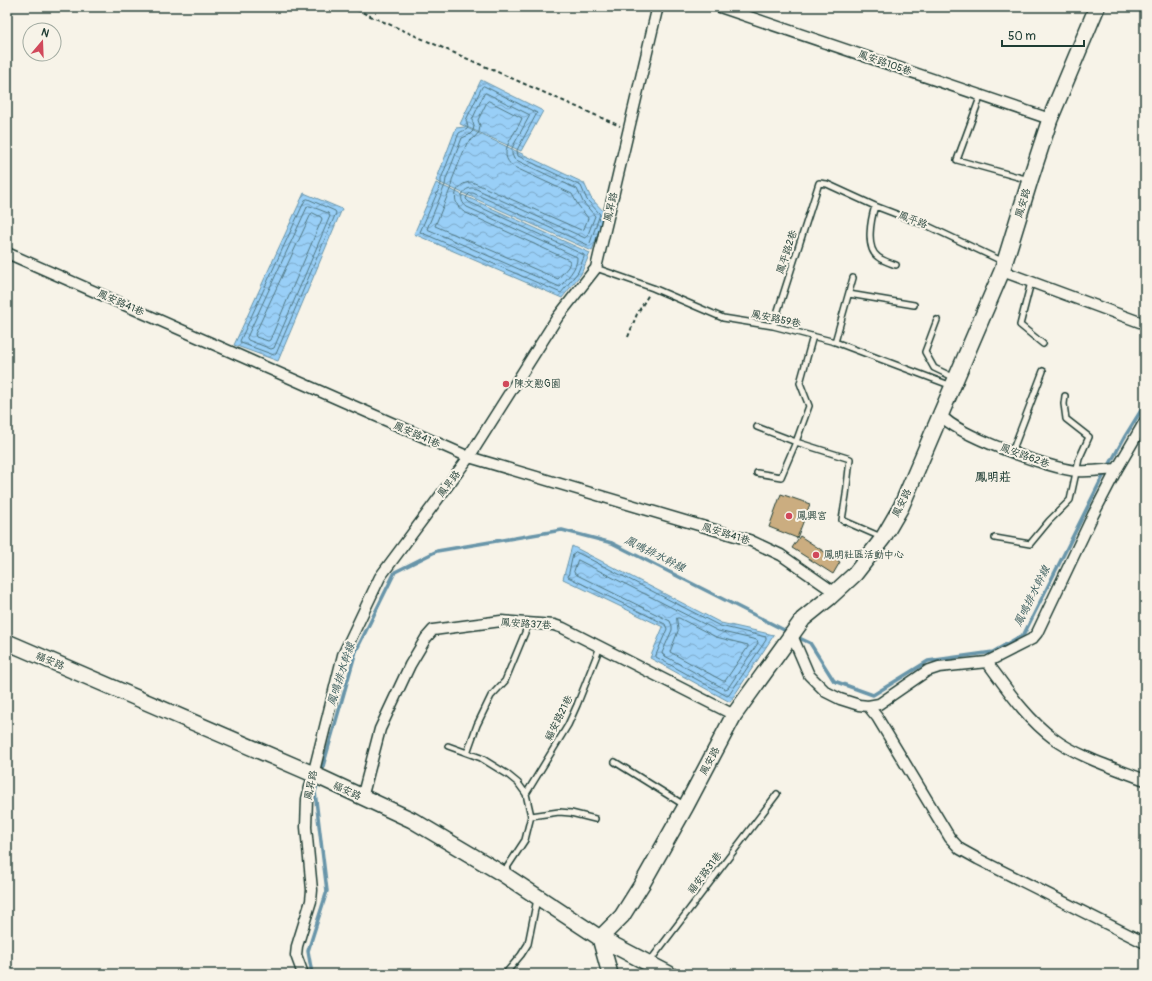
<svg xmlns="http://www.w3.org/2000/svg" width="1152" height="981" font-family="Pangolin,'LXGW WenKai TC',sans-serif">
  <defs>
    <pattern id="water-waves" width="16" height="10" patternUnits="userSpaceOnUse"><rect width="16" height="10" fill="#99cff7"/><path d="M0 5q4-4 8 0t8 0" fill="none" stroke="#7ca9c9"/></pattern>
  </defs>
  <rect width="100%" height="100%" fill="#f7f3e8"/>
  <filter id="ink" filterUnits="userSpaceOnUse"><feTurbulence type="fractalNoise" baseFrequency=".025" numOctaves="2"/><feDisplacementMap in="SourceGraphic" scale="8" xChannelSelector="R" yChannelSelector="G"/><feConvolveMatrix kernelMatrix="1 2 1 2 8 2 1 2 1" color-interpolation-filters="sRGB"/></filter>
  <g filter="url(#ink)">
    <path fill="url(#water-waves)" stroke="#6895a9" d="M481,80L543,111L521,151L460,124Z
      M465,127L584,183L591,198L605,213L592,251L436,181L456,128Z
      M436,183L590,253L581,274L562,298L414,234Z
      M304,193L342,209L278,361L234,345Z
      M572,546L721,623L774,635L730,702L650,658L663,627L563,579Z"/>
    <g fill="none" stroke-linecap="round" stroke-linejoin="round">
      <path stroke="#507782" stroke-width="1" d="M484,86L537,113L517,150L518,156L581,186L587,200L600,214L590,243L588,245L473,193H470L467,196L466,199L469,202L584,255V257L578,272L561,293L420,232L441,184V179L459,133C467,128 470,132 466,120L482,87Z
        M486,93L530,115L512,148V154L514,159L577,189L583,202L595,216L587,237L585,238L474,188C462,187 457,200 467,207L577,257C578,268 566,279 560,287L427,229L445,185L446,179L462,138L469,135L473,131L474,126L472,120L484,94Z
        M489,101L522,118C517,133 494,153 514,167L572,194L578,205L588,218L584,229L581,230L472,182C455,182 449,202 464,212L569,260L570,262L568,267L558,279L435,226L451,187L452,180L467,143L474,138L479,132L480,126L478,120L487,102Z
        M308,199L335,211L336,213L276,354L274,355L241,343L240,341L305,200Z
        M308,206H310L328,213L330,216L274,348L271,349L248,340L247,338Z
        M313,213L321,217L322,219L270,340L268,341L256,337L255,334L311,214Z
        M576,552L720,626L766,637V640L729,695L727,696L656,657V655L667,629L665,624L568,577L573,554Z
        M578,560L718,631L757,640L758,643L728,688L725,689L663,655L662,653L672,630V626L670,621L575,574L574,572Z
        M677,618H679L716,637L748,645V647L725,681H723L670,652L678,631Z"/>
      <path stroke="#6895a9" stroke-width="3.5" d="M795,636L810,643L834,681L873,695L928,661L993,652L1024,634L1100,482L1124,438L1145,404
        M321,773L356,651L395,572L437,551L562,530L612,543L790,633
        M312,974L308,951L327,891L315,792L318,781"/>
    </g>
    <path fill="#cbad80" stroke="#1f3d34" d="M781,494L810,504L797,538L769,527Z
      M800,536L840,562L833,574L792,548Z"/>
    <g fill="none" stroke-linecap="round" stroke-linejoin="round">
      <defs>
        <path id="lane" d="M981,95L957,160L1029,180
          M875,206C871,219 865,248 878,257C883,261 890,263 896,265
          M596,268L653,288L723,318L773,326L835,342L952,386
          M1031,282L1020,325L1043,344
          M849,294L914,305
          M937,320L925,352L934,368L955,378
          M773,326L819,183L827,184L875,206L930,227L1004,262
          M835,342L853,278
          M757,427L796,442L850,459L846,495L842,520L881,537
          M1012,452L1043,371
          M757,473L781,477L796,442L809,406L800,383L813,336
          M995,538L1030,544L1049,521L1070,500L1079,459L1089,437L1066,419L1064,404L1065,396
          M448,746L481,758L507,774L518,783L526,794L531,816L525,840L504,872
          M467,753L477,725L491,696L505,681L529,623
          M615,762L684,805
          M526,794L568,725L577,705L600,647
          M531,816L559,812L571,813L595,819
          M650,961L777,794
          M505,974L521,955L528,944L537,899"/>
        <path id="street" d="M720,7L1050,119
          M7,253L469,457L749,540L781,555L834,592
          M1002,271L1145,324
          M941,415C956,435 1051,469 1077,471C1090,472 1104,470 1117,469
          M791,633L809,675L826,692L840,699L859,705L868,706L879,704L927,671L939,667L987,662L1032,639L1037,633L1093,515L1117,469L1145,421
          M987,662C1007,689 1026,718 1053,738C1076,756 1117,769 1145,780
          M868,706L877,717L950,838L960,849L978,859L1145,943
          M362,798L380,729L410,665L426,638L433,630L501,621L554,625L563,628L734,715
          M303,974L296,955L297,946L311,901L312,890L306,827L307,799L343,655L380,577L469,457L557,318L596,268L656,14L658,7"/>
        <path id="secondary" d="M7,642L313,774L412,820L503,874L600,938L669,974
          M610,974L600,938L622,916L642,884L686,806L734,715L803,619L829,598L855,574L883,538L901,507L1002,271L1030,180L1050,119L1097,7"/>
      </defs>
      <use href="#lane" stroke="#1f3d34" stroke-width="8"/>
      <use href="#street" stroke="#1f3d34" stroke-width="13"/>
      <use href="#secondary" stroke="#1f3d34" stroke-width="18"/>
      <path stroke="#1f3d34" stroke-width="2" stroke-dasharray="4 3" stroke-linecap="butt" d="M350,7L620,126
        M628,337L637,314L649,294"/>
      <use href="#lane" stroke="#f7f3e8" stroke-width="5"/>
      <use href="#street" stroke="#f7f3e8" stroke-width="10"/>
      <use href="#secondary" stroke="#f7f3e8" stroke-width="15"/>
    </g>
  </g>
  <g fill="#d1495b" stroke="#f7f3e8" stroke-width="1.5">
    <circle cx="506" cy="384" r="4"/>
    <circle cx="789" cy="516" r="4"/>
    <circle cx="816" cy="555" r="4"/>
  </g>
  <g text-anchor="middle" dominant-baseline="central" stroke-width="4" stroke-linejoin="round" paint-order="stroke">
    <g font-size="10" fill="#1f3d34" stroke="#f7f3e8">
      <text transform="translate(885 63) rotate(19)">鳳安路105巷</text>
      <text transform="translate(1023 203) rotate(-73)">鳳安路</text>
      <text transform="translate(611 207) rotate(-77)">鳳昇路</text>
      <text transform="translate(913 220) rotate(21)">鳳平路</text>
      <text transform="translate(787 252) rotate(-72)">鳳平路2巷</text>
      <text transform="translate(121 303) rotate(24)">鳳安路41巷</text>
      <text transform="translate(776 319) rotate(12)">鳳安路59巷</text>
      <text transform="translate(417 435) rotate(24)">鳳安路41巷</text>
      <text transform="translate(1025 456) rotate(20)">鳳安路62巷</text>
      <text transform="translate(449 484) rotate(-53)">鳳昇路</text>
      <text transform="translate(902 503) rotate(-64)">鳳安路</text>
      <text transform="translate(726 534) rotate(17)">鳳安路41巷</text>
      <text transform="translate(526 624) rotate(4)">鳳安路37巷</text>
      <text transform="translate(50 661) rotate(23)">福安路</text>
      <text transform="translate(559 718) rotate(-63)">福安路21巷</text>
      <text transform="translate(710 761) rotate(-62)">鳳安路</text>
      <text transform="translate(311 785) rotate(-79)">鳳昇路</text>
      <text transform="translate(347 791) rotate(25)">福安路</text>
      <text transform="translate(705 873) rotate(-53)">福安路31巷</text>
    </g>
    <g font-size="10" fill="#1f3d34" stroke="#f7f3e8" text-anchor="start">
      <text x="514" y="384">陳文懃G園</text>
      <text x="797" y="516">鳳興宮</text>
      <text x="824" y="555">鳳明社區活動中心</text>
    </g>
    <g font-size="11" font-style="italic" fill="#375a5b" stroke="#f7f3e8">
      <text transform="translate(655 554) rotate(27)">鳳鳴排水幹線</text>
      <text transform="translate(1032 596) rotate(-63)">鳳鳴排水幹線</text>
      <text transform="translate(341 674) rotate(-72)">鳳鳴排水幹線</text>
    </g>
    <g font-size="12" font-weight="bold" fill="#1f3d34" stroke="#f7f3e8">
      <text x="993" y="477">鳳明莊</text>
    </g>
  </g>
  <rect width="1152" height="981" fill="none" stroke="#f7f3e8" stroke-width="24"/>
  <rect x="12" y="12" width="1128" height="957" fill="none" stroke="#1f3d34" stroke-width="1.5" filter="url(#ink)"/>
  <g transform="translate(42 42) rotate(19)"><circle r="19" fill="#f7f3e8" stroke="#a1aaa0"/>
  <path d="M0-3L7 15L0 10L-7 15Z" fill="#d1495b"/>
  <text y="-6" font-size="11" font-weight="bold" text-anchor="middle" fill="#1f3d34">N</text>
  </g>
  <path d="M1002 40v6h82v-6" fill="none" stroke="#1f3d34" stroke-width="2"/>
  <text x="1008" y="40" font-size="12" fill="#1f3d34" stroke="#f7f3e8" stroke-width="3" paint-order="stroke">50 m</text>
</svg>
